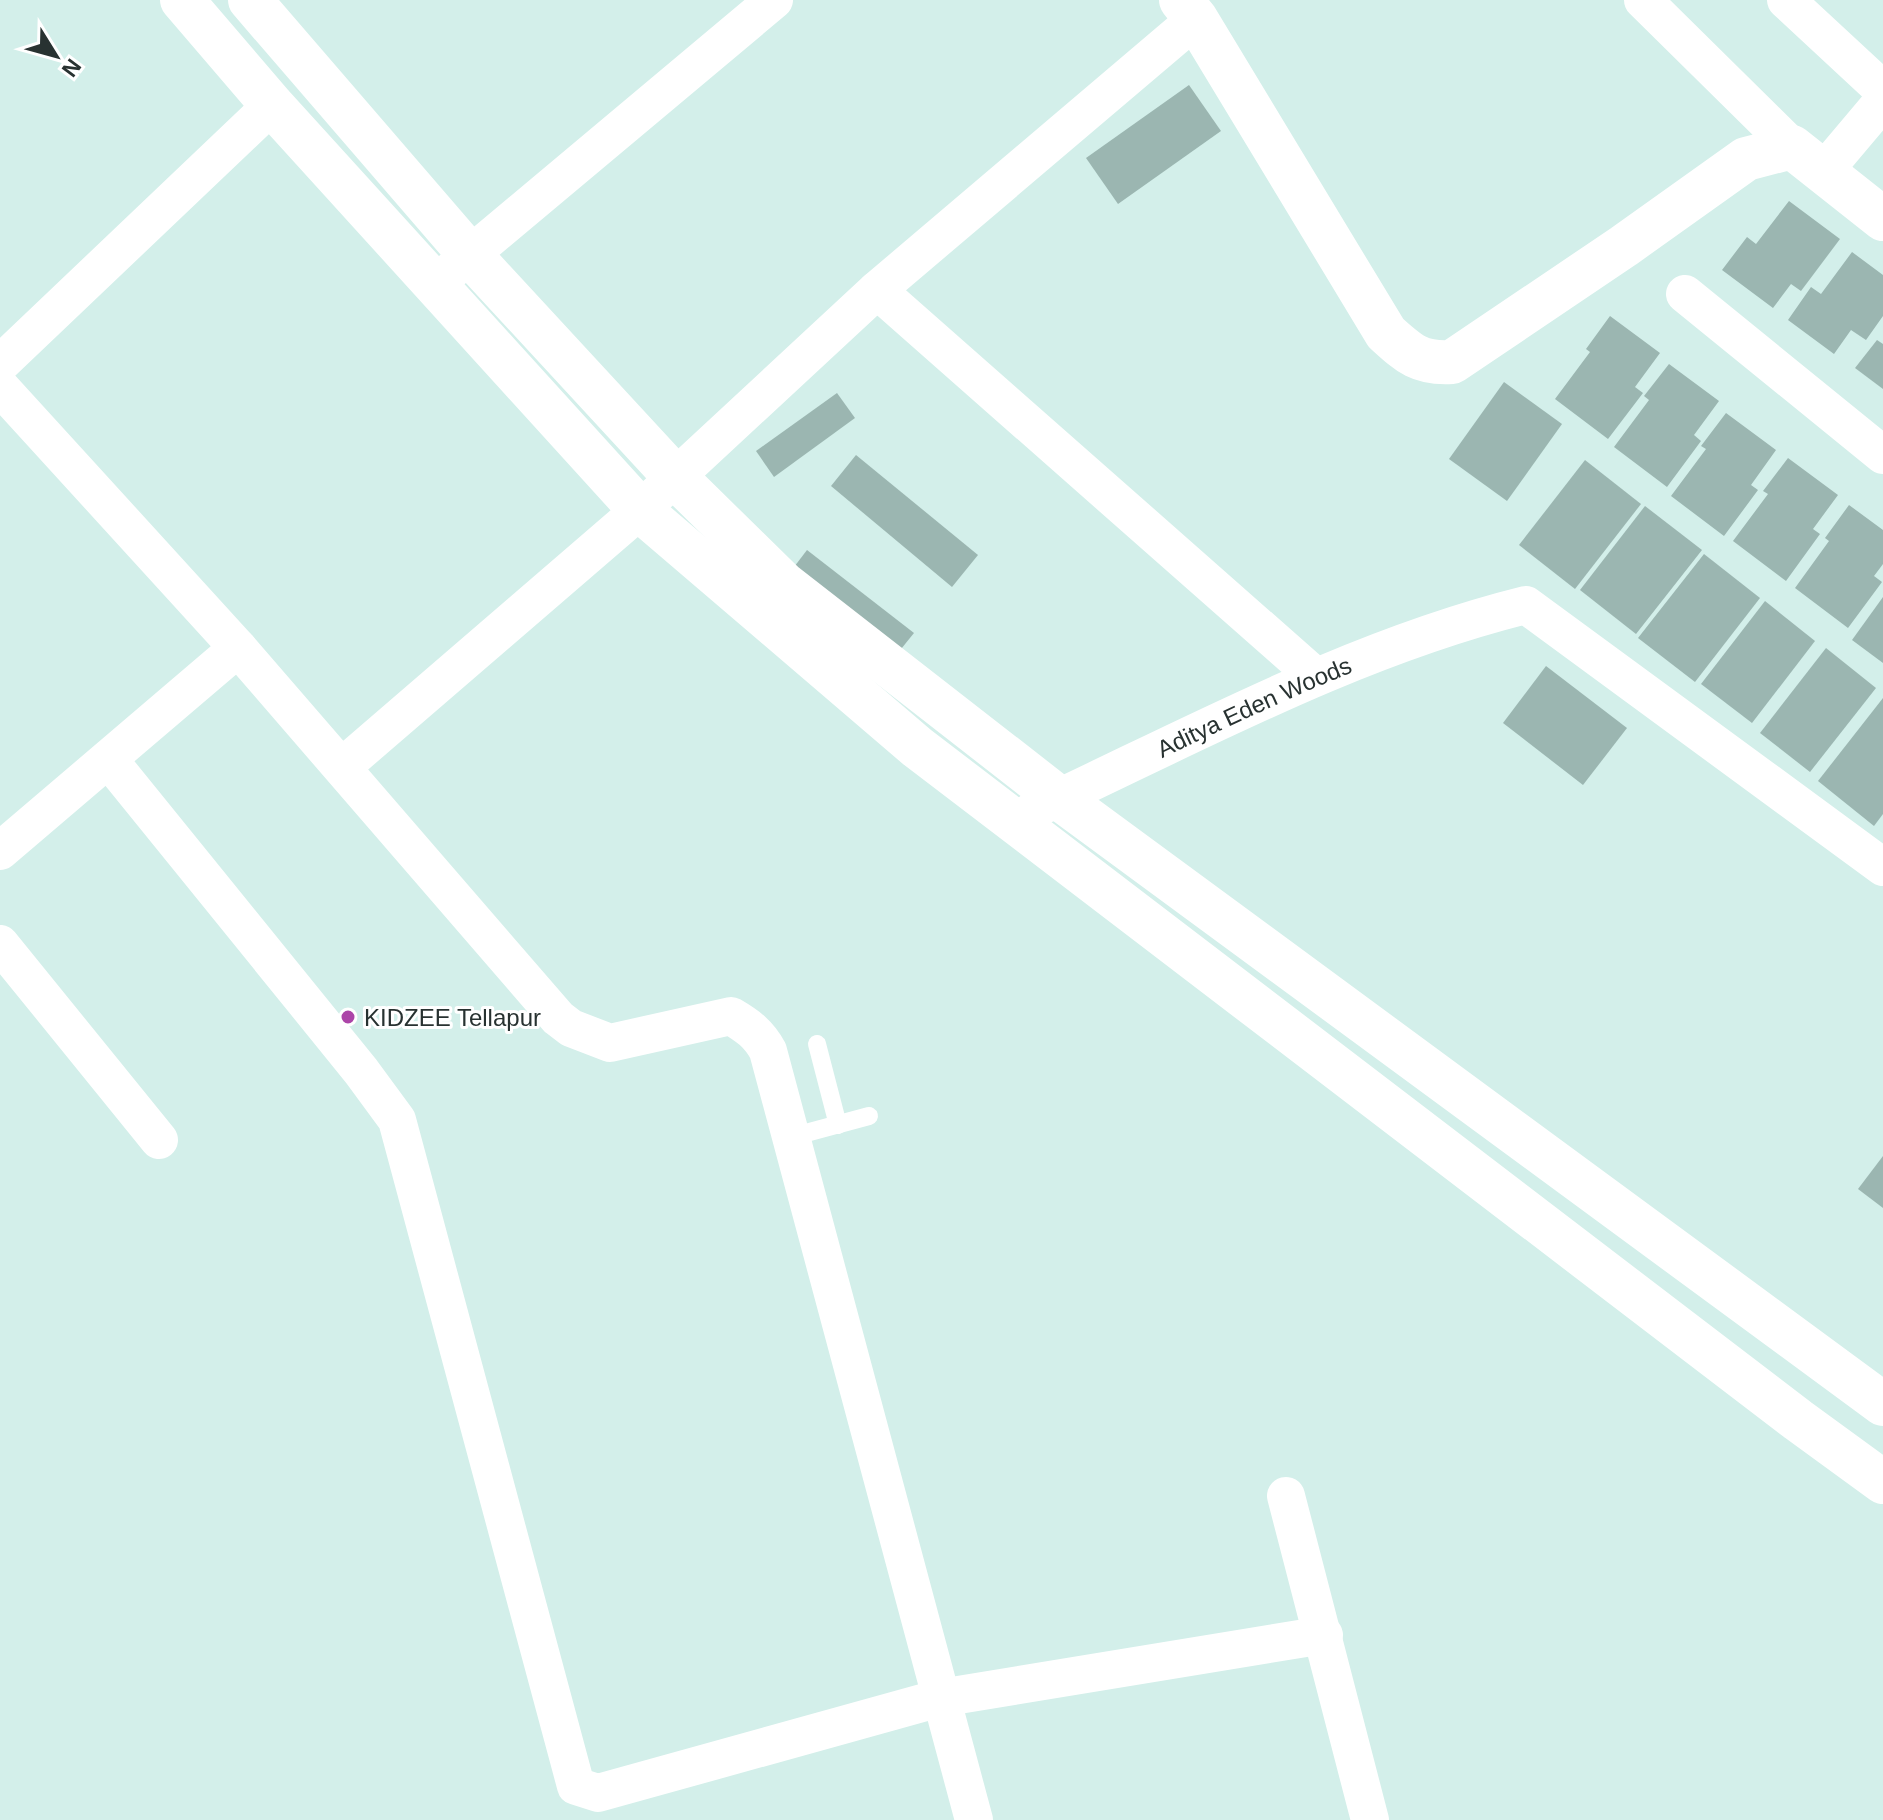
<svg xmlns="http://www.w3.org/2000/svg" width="1883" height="1820" font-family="Arial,sans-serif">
<rect width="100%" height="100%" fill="#d3efea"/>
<!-- building -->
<g fill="#9bb6b1">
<path d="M 1189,85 L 1221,131 L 1118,204 L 1086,158 Z"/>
<path d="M 1789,201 L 1840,239 L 1801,291 L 1791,284 L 1773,308 L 1722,270 L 1747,237 L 1756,244 Z"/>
<path d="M 1852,252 L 1883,275 L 1883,316 L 1866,340 L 1851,330 L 1834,354 L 1788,320 L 1811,287 L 1821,294 Z"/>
<path d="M 1610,316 L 1660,353 L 1635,387 L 1643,393 L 1608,439 L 1555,399 L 1590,352 L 1586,349 Z"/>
<path d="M 1877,340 L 1883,344 L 1883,389 L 1855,368 Z"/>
<path d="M 1669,364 L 1719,401 L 1694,435 L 1701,441 L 1667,487 L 1614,447 L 1649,400 L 1644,396 Z"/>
<path d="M 1504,382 L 1562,424 L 1507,501 L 1449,459 Z"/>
<path d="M 837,393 L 855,418 L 774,477 L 756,451 Z"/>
<path d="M 1726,413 L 1776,450 L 1751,485 L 1758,490 L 1724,536 L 1671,496 L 1706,449 L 1701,446 Z"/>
<path d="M 856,455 L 978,555 L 952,587 L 831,486 Z"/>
<path d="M 1788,458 L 1838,495 L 1813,529 L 1820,534 L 1786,581 L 1733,541 L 1768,494 L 1763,491 Z"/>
<path d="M 1585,460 L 1641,504 L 1575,589 L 1519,545 Z"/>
<path d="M 1849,505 L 1883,530 L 1883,564 L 1874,576 L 1882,582 L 1848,628 L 1795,588 L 1829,541 L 1825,538 Z"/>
<path d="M 1645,506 L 1702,550 L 1636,634 L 1580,590 Z"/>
<path d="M 807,550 L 914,633 L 897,654 L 791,571 Z"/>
<path d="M 1704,554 L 1760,598 L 1695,682 L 1638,638 Z"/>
<path d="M 1883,597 L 1883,663 L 1852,640 Z"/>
<path d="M 1765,601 L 1815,641 L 1752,723 L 1701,684 Z"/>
<path d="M 1826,648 L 1876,688 L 1810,772 L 1760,733 Z"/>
<path d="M 1546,666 L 1627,728 L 1583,785 L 1503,723 Z"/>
<path d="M 1883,698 L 1883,814 L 1874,826 L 1818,781 Z"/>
<path d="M 1883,1156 L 1883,1208 L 1858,1189 Z"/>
</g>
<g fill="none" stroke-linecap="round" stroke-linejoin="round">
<!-- lane -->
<g stroke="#fff" stroke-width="18">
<path d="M 817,1044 L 838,1125"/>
<path d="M 791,1137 L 869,1116"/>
</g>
<!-- street -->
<g stroke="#fff" stroke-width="38">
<path d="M 1643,0 L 1792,147"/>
<path d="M 1786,0 L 1883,90"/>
<path d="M 1824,171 L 1883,101"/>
<path d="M 434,285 L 774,0"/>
<path d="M 877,290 L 1316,677"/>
<path d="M 1685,294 L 1883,455"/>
<path d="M 0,364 L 272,105"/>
<path d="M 0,387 L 238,648 L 558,1018 L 571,1028 L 610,1043 L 731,1016 C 748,1026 759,1034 768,1051 L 974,1820"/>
<path d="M 109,760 L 361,1071 L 397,1120 L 576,1786 L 598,1793 L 940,1698 L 1324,1635"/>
<path d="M 342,767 L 640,510 L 877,290 L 1196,19"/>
<path id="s1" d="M 1033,810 C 1194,735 1353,648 1526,605 L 1883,867"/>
<path d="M 0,851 L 238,648"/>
<path d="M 0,944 L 159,1140"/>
<path d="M 1286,1496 L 1370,1820"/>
</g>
<!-- secondary -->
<g stroke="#fff" stroke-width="44">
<path d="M 182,0 L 272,105 L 640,510 L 917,747 L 1798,1420 L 1883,1482"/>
<path d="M 250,0 L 470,255 L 675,477 L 783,583 L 1059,798 L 1883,1404"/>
<path d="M 1181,0 L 1196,19 L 1386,333 C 1409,354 1420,364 1452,362 L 1624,246 L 1746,159 L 1792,147 L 1883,219"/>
</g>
</g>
<!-- markers -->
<circle fill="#ac45a8" stroke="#fff" stroke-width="3" cx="348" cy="1017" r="8"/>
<g text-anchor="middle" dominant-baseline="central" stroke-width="6" stroke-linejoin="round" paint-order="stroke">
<!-- street labels -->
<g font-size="24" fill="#283231" stroke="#fff">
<text stroke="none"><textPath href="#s1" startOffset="244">Aditya Eden Woods</textPath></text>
</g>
<!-- poi labels -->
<g font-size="24" fill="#283231" stroke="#fff" text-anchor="start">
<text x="364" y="1017">KIDZEE Tellapur</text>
</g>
</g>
<!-- north arrow -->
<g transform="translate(56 56) rotate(127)" stroke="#ffffff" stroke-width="6" paint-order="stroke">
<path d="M0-6L14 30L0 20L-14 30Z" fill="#283231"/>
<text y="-12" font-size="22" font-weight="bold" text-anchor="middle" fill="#283231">N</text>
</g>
</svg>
